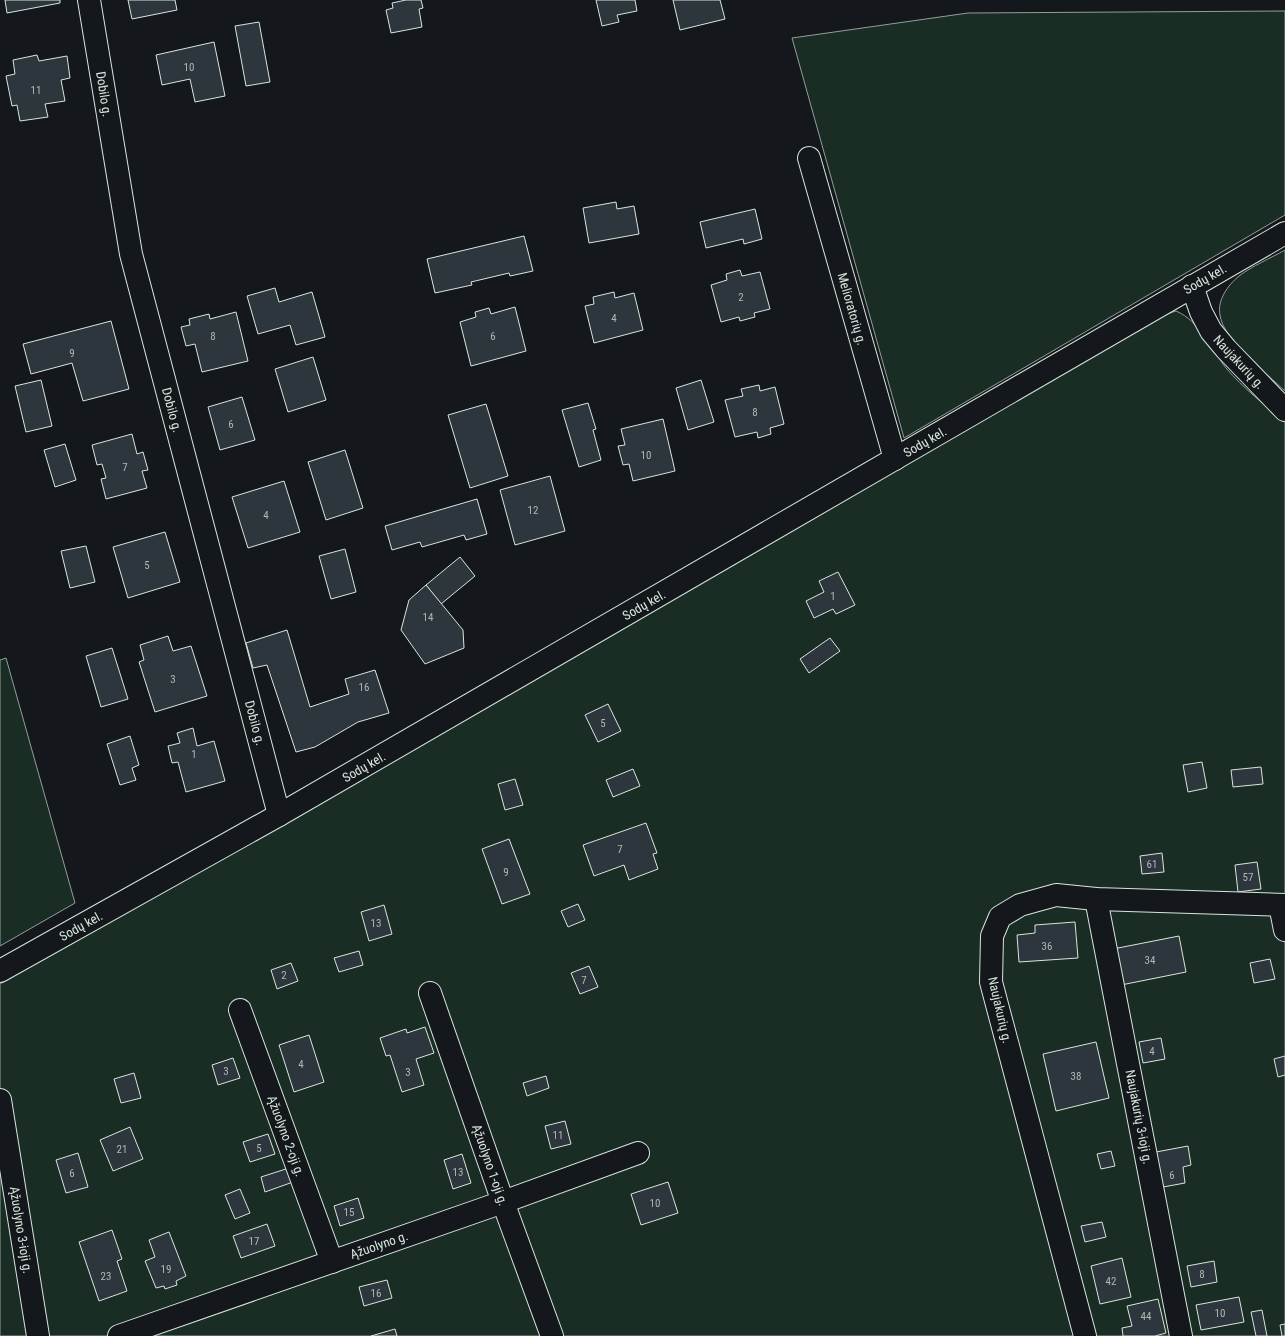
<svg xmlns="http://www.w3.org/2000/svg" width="1285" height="1336" font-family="'Roboto Condensed',sans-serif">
<rect width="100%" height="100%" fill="#14181c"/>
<!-- green -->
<g fill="#1a2d24" stroke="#939e99">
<path d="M 1285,11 L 1285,215 L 904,438 L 792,38 L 968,13 Z"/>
<path d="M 1285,250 L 1285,391 C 1267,374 1223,340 1220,315 C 1217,300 1228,285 1239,276 C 1252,266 1271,258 1285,250 Z"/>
<path d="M 1176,311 C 1200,321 1210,348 1226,368 C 1243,388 1265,405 1285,422 L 1285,1336 L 0,1336 L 0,984 L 1167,314 Z"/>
<path d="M 6,658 L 75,903 L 0,946 L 0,660 Z"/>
</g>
<!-- building -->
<g fill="#2c363c" stroke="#d8e6dc">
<path d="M 5,0 L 60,0 L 60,3 L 7,13 Z"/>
<path d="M 128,0 L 175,0 L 177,10 L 132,19 Z"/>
<path d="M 406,0 L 421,0 L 423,8 L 419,9 L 422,27 L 391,33 L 386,10 L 393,8 L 392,3 Z"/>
<path d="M 596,0 L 635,0 L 637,11 L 617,15 L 619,22 L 602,26 Z"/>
<path d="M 673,0 L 720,0 L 725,19 L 680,30 Z"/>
<path d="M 259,22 L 270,82 L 246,86 L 235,26 Z"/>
<path d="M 214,42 L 225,96 L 195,102 L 190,79 L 162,85 L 156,55 Z"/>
<path d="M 37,55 L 39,61 L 67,56 L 70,78 L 61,80 L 65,101 L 45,104 L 48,117 L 20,121 L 17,105 L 12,106 L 6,76 L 15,74 L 13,60 Z"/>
<path d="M 616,202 L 617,209 L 634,206 L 639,234 L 589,243 L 583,208 Z"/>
<path d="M 755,209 L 762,239 L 744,244 L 743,239 L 706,248 L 700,222 Z"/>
<path d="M 524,236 L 533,271 L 510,276 L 509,273 L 471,282 L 472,285 L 435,293 L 427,259 Z"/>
<path d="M 740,270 L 742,276 L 760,272 L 770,309 L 754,313 L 755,317 L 740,321 L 739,317 L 721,322 L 711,285 L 727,280 L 726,274 Z"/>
<path d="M 275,288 L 279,302 L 312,292 L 325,337 L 296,345 L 290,325 L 258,334 L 247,296 Z"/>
<path d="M 614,292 L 615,298 L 634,293 L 643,330 L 594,343 L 585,306 L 594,304 L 593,297 Z"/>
<path d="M 515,307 L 526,351 L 471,366 L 460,322 L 476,317 L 475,312 L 489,308 L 491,314 Z"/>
<path d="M 236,312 L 248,361 L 202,372 L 195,344 L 186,346 L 181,327 L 190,325 L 189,319 L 209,314 L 210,319 Z"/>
<path d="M 111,321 L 129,389 L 83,401 L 72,363 L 31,374 L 23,344 Z"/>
<path d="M 313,357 L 326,400 L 288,412 L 275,369 Z"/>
<path d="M 41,380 L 52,426 L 26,432 L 15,386 Z"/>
<path d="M 701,380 L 714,422 L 688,430 L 676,388 Z"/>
<path d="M 759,385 L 760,391 L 775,387 L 784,424 L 770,428 L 771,434 L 758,438 L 757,432 L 735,437 L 725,400 L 743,396 L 741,389 Z"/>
<path d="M 242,397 L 255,440 L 220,450 L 208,407 Z"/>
<path d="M 588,403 L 596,429 L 593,430 L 601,460 L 579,467 L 562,410 Z"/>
<path d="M 486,404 L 508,476 L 470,488 L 448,415 Z"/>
<path d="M 663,419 L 675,471 L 633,481 L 629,464 L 623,465 L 618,446 L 625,445 L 621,429 Z"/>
<path d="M 132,434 L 137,454 L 143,452 L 148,470 L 142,471 L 147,488 L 106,499 L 101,479 L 106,478 L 102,464 L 97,465 L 92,445 Z"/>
<path d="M 65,444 L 76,480 L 55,487 L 44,450 Z"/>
<path d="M 345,450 L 363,508 L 326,520 L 308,462 Z"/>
<path d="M 550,476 L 565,531 L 515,545 L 500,490 Z"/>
<path d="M 284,481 L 300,532 L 248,548 L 232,497 Z"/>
<path d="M 477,499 L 487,534 L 466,540 L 464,535 L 422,547 L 420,542 L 392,550 L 385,526 Z"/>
<path d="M 165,532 L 180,582 L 128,598 L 113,547 Z"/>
<path d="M 86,546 L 95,582 L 70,588 L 61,551 Z"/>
<path d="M 345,549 L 356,592 L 331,599 L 319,556 Z"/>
<path d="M 460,557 L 475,576 L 441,604 L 426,585 Z"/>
<path d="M 838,572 L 855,605 L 836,614 L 833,609 L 814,618 L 806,601 L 824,592 L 819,581 Z"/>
<path d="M 426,585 L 463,630 L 464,648 L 425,664 L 401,630 L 409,600 Z"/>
<path d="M 287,630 L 310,707 L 349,694 L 345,679 L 375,670 L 389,713 L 358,722 L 315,747 L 296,752 L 267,665 L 253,668 L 246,643 Z"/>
<path d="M 168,636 L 173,651 L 191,646 L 207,696 L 155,712 L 139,662 L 144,660 L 140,645 Z"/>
<path d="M 830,638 L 840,651 L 809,673 L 800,659 Z"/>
<path d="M 112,648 L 128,699 L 101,707 L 86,656 Z"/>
<path d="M 608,704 L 621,731 L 598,742 L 585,715 Z"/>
<path d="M 193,728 L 197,746 L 214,741 L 225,781 L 186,792 L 178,762 L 172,763 L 168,746 L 180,743 L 177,733 Z"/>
<path d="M 130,736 L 139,765 L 132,768 L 136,780 L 120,785 L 107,744 Z"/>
<path d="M 1202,762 L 1207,788 L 1188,792 L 1183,765 Z"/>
<path d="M 1261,767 L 1263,784 L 1233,787 L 1231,770 Z"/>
<path d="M 633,769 L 640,786 L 613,797 L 606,780 Z"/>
<path d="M 515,779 L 523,805 L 505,810 L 498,784 Z"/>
<path d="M 646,823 L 657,853 L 653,854 L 658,869 L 629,880 L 624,865 L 594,876 L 583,845 Z"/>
<path d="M 509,839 L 530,894 L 502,904 L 482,849 Z"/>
<path d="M 1162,853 L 1164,872 L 1142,874 L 1140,856 Z"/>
<path d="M 1257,862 L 1261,889 L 1238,892 L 1235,865 Z"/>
<path d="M 578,904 L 585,920 L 568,927 L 561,911 Z"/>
<path d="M 384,905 L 392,934 L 369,941 L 361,912 Z"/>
<path d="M 1075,922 L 1078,958 L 1019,962 L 1017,935 L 1035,933 L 1035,925 Z"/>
<path d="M 1179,936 L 1186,972 L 1121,985 L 1113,949 Z"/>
<path d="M 359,951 L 363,965 L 339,972 L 334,958 Z"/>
<path d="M 1270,959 L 1275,979 L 1254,983 L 1250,963 Z"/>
<path d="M 291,963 L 298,981 L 277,989 L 271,970 Z"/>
<path d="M 589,966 L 598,987 L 580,994 L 571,973 Z"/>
<path d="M 425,1027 L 434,1053 L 416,1059 L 424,1085 L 402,1092 L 390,1055 L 386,1056 L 380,1038 L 406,1029 L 407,1033 Z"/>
<path d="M 309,1035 L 324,1082 L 294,1092 L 279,1045 Z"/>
<path d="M 1161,1038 L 1165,1059 L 1143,1063 L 1139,1042 Z"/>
<path d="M 1096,1042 L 1109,1098 L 1056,1111 L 1043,1054 Z"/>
<path d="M 1285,1056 L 1285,1075 L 1278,1077 L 1274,1059 Z"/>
<path d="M 233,1058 L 240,1078 L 218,1085 L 212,1065 Z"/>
<path d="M 134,1073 L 141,1098 L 121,1103 L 114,1079 Z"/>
<path d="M 546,1076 L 549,1088 L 527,1096 L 523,1083 Z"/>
<path d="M 565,1121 L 571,1144 L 551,1149 L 545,1126 Z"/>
<path d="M 130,1127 L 143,1159 L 113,1171 L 100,1140 Z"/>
<path d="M 268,1134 L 275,1154 L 250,1162 L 243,1142 Z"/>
<path d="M 1188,1146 L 1191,1165 L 1183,1167 L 1185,1183 L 1163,1187 L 1156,1152 Z"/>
<path d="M 1111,1151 L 1115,1166 L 1101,1169 L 1097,1154 Z"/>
<path d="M 78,1153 L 88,1187 L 66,1193 L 56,1160 Z"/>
<path d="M 462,1154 L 471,1183 L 453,1189 L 444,1160 Z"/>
<path d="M 289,1168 L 293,1182 L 265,1192 L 261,1177 Z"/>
<path d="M 668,1182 L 678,1213 L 641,1225 L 631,1194 Z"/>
<path d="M 240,1189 L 250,1213 L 235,1219 L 225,1195 Z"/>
<path d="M 358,1198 L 364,1218 L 340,1226 L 334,1206 Z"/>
<path d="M 1102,1222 L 1106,1237 L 1085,1242 L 1081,1226 Z"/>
<path d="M 267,1224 L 275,1246 L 241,1258 L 233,1236 Z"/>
<path d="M 112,1230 L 122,1259 L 117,1261 L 127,1291 L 99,1301 L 79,1242 Z"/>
<path d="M 169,1232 L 186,1276 L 176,1281 L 177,1285 L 165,1289 L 164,1286 L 156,1288 L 145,1261 L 155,1257 L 149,1240 Z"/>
<path d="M 1122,1258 L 1131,1297 L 1100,1304 L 1091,1266 Z"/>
<path d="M 1214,1261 L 1217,1282 L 1191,1287 L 1187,1266 Z"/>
<path d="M 387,1280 L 392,1298 L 364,1306 L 359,1287 Z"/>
<path d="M 1239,1297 L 1244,1322 L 1201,1330 L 1196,1305 Z"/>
<path d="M 1158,1299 L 1166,1333 L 1155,1336 L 1123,1336 L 1122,1328 L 1132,1326 L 1127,1306 Z"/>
<path d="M 1262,1310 L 1267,1336 L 1256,1336 L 1251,1312 Z"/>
<path d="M 1285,1324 L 1285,1336 L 1282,1336 L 1280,1325 Z"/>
<path d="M 395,1329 L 397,1336 L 371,1336 Z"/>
</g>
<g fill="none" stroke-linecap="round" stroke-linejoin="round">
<defs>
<g id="street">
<path d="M 89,0 L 131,254 L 279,815"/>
<path d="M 809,158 L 895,459"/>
<path d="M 1192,286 L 1201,312 L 1211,331 L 1226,349 L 1285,410"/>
<path d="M 1096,899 L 1181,1336"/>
<path d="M 1280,905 L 1285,930"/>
<path d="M 0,971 L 279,815 L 1285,233"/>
<path d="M 430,993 L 503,1202 L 552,1336"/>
<path d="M 240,1010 L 332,1262"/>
<path d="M 0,1100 L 38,1336"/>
<path d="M 119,1336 L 503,1202 L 638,1153"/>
<path d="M 1085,1336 L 991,982 L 992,936 L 1000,917 L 1020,905 L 1056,895 L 1096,899 L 1285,905"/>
</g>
</defs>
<!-- street casing -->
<use href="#street" stroke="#d8e6dc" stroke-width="24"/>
<!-- street -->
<use href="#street" stroke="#14181c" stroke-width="22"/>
</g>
<g text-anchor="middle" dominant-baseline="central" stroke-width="3" stroke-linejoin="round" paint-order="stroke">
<!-- number labels -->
<g font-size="11" fill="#adbab4">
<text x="189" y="67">10</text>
<text x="36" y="90">11</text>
<text x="741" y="297">2</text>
<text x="614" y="318">4</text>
<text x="213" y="336">8</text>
<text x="493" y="336">6</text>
<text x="72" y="353">9</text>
<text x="755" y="412">8</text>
<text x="231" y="424">6</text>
<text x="646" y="455">10</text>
<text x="125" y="467">7</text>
<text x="533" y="510">12</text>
<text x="266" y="515">4</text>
<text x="147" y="565">5</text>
<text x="833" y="596">1</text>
<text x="428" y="617">14</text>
<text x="173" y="679">3</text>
<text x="364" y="687">16</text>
<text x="603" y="723">5</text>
<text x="194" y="754">1</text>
<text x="620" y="849">7</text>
<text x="1152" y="864">61</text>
<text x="506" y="872">9</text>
<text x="1248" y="877">57</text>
<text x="376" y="923">13</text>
<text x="1047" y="946">36</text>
<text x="1150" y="960">34</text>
<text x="284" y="975">2</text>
<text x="584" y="980">7</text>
<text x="1152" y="1051">4</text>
<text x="301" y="1064">4</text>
<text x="226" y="1071">3</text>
<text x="408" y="1072">3</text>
<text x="1076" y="1076">38</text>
<text x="558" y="1135">11</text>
<text x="259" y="1148">5</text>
<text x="122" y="1149">21</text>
<text x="458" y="1172">13</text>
<text x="72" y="1173">6</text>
<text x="1172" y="1175">6</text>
<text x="655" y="1203">10</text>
<text x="349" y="1212">15</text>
<text x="254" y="1241">17</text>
<text x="166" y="1269">19</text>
<text x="1202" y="1274">8</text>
<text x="106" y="1276">23</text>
<text x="1111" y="1281">42</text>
<text x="376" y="1293">16</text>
<text x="1220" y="1313">10</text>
<text x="1146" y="1316">44</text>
</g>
<!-- street labels -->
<g font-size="13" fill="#d8e6dc" stroke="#14181c">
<text transform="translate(104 94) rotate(81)">Dobilo g.</text>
<text transform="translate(1205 279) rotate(-30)">Sodų kel.</text>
<text transform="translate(852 309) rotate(74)">Melioratorių g.</text>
<text transform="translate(1239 362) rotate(47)">Naujakurių g.</text>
<text transform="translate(172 410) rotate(75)">Dobilo g.</text>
<text transform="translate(925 442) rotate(-30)">Sodų kel.</text>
<text transform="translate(644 605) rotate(-30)">Sodų kel.</text>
<text transform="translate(255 723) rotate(75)">Dobilo g.</text>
<text transform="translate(364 767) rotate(-30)">Sodų kel.</text>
<text transform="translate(81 926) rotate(-29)">Sodų kel.</text>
<text transform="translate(1000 1010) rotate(77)">Naujakurių g.</text>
<text transform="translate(1139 1117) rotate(79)">Naujakurių 3-ioji g.</text>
<text transform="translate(286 1136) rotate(70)">Ąžuolyno 2-oji g.</text>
<text transform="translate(490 1165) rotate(71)">Ąžuolyno 1-oji g.</text>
<text transform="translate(21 1230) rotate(81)">Ąžuolyno 3-ioji g.</text>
<text transform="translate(379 1245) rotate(-19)">Ąžuolyno g.</text>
</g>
</g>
</svg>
